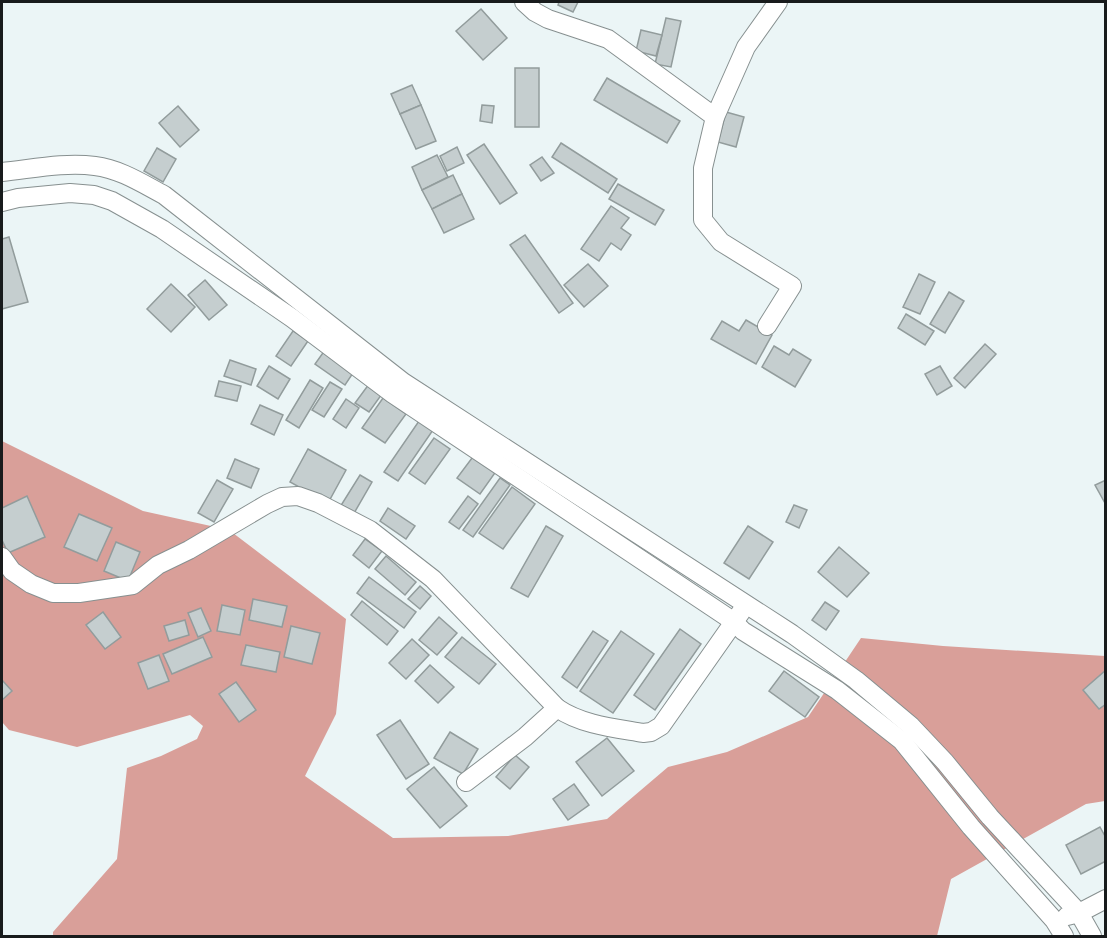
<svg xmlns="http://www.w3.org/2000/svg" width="1107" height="938" font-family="'Fira Sans Condensed',sans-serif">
<rect width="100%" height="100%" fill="#ebf5f6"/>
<!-- forest -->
<path fill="#d99f99" d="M 2,441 L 143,511 L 229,530 L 346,619 L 336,714 L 305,776 L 393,838 L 508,836 L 607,819 L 668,767 L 727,752 L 808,717 L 861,638 L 943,646 L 1105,656 L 1105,801 L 1086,804 L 951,879 L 937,936 L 53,936 L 53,932 L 117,859 L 127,768 L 161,756 L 197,739 L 203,726 L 190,715 L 77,747 L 9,730 L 2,722 Z"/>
<!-- building -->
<g fill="#c5cecf" stroke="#929c9c" stroke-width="1.5">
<path d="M 559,2 L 578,2 L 573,12 L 558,5 Z"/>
<path d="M 481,9 L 507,38 L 483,60 L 456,31 Z"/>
<path d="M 666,18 L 681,21 L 671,67 L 655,64 Z"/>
<path d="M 641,30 L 662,35 L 656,56 L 636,51 Z"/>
<rect x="515" y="68" width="24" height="59"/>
<path d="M 607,78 L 680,121 L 667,143 L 594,100 Z"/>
<path d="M 412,85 L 421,105 L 400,114 L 391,94 Z"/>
<path d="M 421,105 L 436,141 L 416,149 L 400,114 Z"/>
<path d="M 482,105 L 494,106 L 492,123 L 480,121 Z"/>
<path d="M 178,106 L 199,130 L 180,147 L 159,123 Z"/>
<path d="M 726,112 L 744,117 L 736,147 L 718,142 Z"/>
<path d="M 561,143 L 617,179 L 608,193 L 552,157 Z"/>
<path d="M 484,144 L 517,193 L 500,204 L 467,155 Z"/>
<path d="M 457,147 L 464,163 L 447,171 L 440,156 Z"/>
<path d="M 157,148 L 176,159 L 163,182 L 144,171 Z"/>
<path d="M 437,155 L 448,177 L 422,190 L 412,167 Z"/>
<path d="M 542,157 L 554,173 L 541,181 L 530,165 Z"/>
<path d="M 453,175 L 462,194 L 432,209 L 422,190 Z"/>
<path d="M 618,184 L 664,210 L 655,225 L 609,199 Z"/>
<path d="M 462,194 L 474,219 L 444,233 L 432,209 Z"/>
<path d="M 611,206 L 629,218 L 621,228 L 631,235 L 621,250 L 611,243 L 599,261 L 581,249 Z"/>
<path d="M 525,235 L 573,303 L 559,313 L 510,245 Z"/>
<path d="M 9,237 L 28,302 L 2,309 L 2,239 Z"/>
<path d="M 588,264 L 608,286 L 584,307 L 564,285 Z"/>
<path d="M 919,274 L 935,282 L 920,314 L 903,307 Z"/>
<path d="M 205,280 L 227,305 L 209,320 L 188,295 Z"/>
<path d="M 171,284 L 195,307 L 171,332 L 147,309 Z"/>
<path d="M 949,292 L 964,301 L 945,333 L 930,324 Z"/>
<path d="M 906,314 L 934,331 L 925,345 L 898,328 Z"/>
<path d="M 746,320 L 772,335 L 756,364 L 711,339 L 722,321 L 739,331 Z"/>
<path d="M 293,331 L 308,341 L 291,366 L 276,356 Z"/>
<path d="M 985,344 L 996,354 L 965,388 L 954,378 Z"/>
<path d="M 774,346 L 789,355 L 793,349 L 811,360 L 795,387 L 762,367 Z"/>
<path d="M 325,350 L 355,370 L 345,385 L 315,364 Z"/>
<path d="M 230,360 L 256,369 L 251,385 L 224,376 Z"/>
<path d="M 269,366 L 290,379 L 278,399 L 257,386 Z"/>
<path d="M 940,366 L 952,386 L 937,395 L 925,374 Z"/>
<path d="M 310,380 L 323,388 L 299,428 L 286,420 Z"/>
<path d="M 219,381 L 241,386 L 237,401 L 215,396 Z"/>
<path d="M 330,382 L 342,389 L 324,417 L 312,410 Z"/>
<path d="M 369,384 L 382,394 L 369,412 L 355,403 Z"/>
<path d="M 383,398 L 406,414 L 385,443 L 362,428 Z"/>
<path d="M 346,399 L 359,408 L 346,428 L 333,419 Z"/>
<path d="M 260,405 L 283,415 L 274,435 L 251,424 Z"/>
<path d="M 419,421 L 433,430 L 398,481 L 384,472 Z"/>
<path d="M 434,438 L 450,449 L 425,484 L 409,473 Z"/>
<path d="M 308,449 L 346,470 L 328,503 L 290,482 Z"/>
<path d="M 475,454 L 497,470 L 480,494 L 457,478 Z"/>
<path d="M 235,459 L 259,469 L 251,488 L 227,478 Z"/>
<path d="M 360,475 L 372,482 L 353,515 L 340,507 Z"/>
<path d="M 500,478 L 510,485 L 473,537 L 463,530 Z"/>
<path d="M 217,480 L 233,489 L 214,522 L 198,513 Z"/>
<path d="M 1106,480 L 1106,505 L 1095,485 Z"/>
<path d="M 512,487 L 535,504 L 503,549 L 479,533 Z"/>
<path d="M 27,496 L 45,537 L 8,553 L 2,540 L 2,508 Z"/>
<path d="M 468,496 L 478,504 L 459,529 L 449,522 Z"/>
<path d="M 794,505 L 807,510 L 799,528 L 786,522 Z"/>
<path d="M 388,508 L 415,526 L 406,539 L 380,521 Z"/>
<path d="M 79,514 L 112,528 L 97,561 L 64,547 Z"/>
<path d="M 546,526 L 563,536 L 528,597 L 511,588 Z"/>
<path d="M 748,526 L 773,542 L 749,579 L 724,563 Z"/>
<path d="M 365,539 L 382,551 L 369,568 L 353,555 Z"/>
<path d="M 116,542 L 140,552 L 128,581 L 104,571 Z"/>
<path d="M 839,547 L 869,573 L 847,597 L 818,572 Z"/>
<path d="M 386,556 L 416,582 L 405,595 L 375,569 Z"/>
<path d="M 369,577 L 416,612 L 404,628 L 357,593 Z"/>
<path d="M 420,586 L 431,596 L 420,609 L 408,599 Z"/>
<path d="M 253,599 L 287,606 L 282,627 L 249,620 Z"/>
<path d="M 362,601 L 398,631 L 387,645 L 351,615 Z"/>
<path d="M 825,602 L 839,611 L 826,630 L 812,620 Z"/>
<path d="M 222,605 L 245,610 L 240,635 L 217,631 Z"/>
<path d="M 201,608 L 211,631 L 198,637 L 188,613 Z"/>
<path d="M 103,612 L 121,637 L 105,649 L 86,625 Z"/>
<path d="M 439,617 L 457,633 L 437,655 L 419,640 Z"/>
<path d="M 185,620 L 189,635 L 169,641 L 164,626 Z"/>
<path d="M 291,626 L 320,633 L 312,664 L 284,657 Z"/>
<path d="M 680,629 L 701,644 L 655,710 L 634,695 Z"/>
<path d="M 593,631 L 608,641 L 577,688 L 562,677 Z"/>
<path d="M 621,631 L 654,654 L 613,713 L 580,691 Z"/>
<path d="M 203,637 L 212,657 L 172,674 L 163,654 Z"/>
<path d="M 462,637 L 496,664 L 479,684 L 445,657 Z"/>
<path d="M 412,639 L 429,655 L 406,679 L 389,663 Z"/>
<path d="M 246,645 L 280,652 L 276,672 L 241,665 Z"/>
<path d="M 159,655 L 169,681 L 148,689 L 138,663 Z"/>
<path d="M 430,665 L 454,687 L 438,703 L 415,681 Z"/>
<path d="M 1106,670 L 1106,704 L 1099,709 L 1083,690 Z"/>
<path d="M 784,671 L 819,697 L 805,717 L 769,691 Z"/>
<path d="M 2,680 L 12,691 L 2,700 Z"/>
<path d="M 236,682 L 256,710 L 239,722 L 219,694 Z"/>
<path d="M 400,720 L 429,764 L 406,779 L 377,735 Z"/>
<path d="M 450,732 L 478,749 L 463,774 L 434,758 Z"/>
<path d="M 607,738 L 634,771 L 602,796 L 576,762 Z"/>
<path d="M 515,755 L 529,767 L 510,789 L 496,777 Z"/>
<path d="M 434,767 L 467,806 L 440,828 L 407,789 Z"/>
<path d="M 574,784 L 589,805 L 568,820 L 553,799 Z"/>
<path d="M 1100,827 L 1106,838 L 1106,861 L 1081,874 L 1066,845 Z"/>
</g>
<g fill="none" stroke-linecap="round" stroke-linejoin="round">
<defs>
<g id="minor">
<path d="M 524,2 L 535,12 L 548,19 L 608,39 L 715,117"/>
<path d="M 2,172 C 32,169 64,162 95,166 C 120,169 143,184 164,195 L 403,382 L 792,634 L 856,680 L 911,726 L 945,762 L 990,817 L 1079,913 L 1092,936"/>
<path d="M 2,202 L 18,198 L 70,193 L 94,195 L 112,201 L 162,229 L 292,318 L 393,394 L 733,621 L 743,631 L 837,690 L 902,741 L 971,827 L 1054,920 L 1064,936"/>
<path d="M 767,326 L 792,286 L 721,242 L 703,220 L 703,168 L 715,117 L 746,47 L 778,2"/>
<path d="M 2,557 L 12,571 L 31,584 L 53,593 L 79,593 L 133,585 L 158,565 L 189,550 L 267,504 L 282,497 L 298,496 L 318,503 L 370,530 L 433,579 L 557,708"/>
<path d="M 466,782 L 525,737 L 557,708 C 582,725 614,728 643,733 L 651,732 L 661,726 L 741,612"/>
<path d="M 1067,916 L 1079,913 L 1106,899"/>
</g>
</defs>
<!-- minor casing -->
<use href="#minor" stroke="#879090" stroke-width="20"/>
<!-- minor -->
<use href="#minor" stroke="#fff" stroke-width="18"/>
</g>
<!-- border -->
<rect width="1107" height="938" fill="none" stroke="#181b1c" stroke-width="6"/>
</svg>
